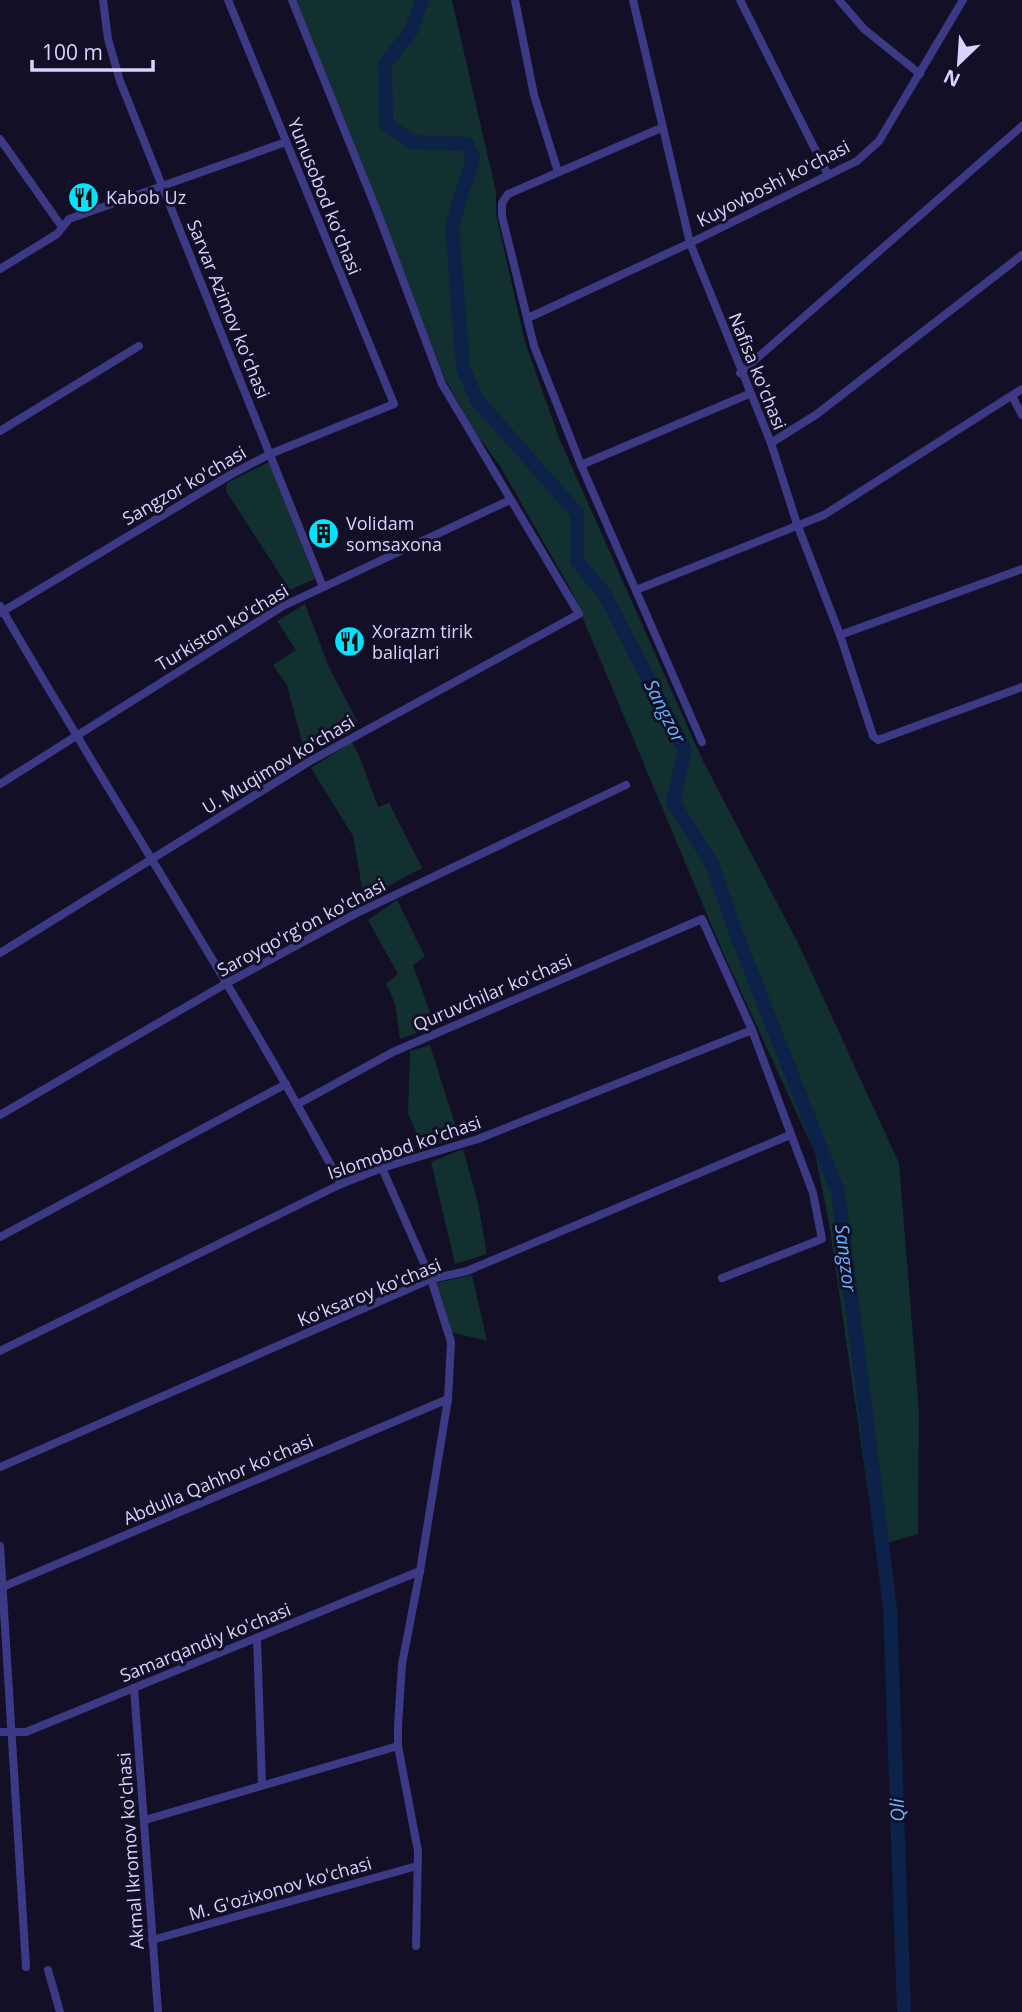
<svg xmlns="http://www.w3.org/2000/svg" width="1022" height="2012" font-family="'Open Sans',sans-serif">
<rect width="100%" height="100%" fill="#130f26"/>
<!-- green -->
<g fill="#12302f">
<path d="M 296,0 L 452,0 L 496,192 L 496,214 L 525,342 L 559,438 L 702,759 L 799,945 L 899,1163 L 919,1411 L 918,1534 L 876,1546 L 829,1223 L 815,1153 L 721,948 L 571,590 L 500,466 L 475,432 L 445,379 L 371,186 Z"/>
<path d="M 269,462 L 315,579 L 290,590 L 226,491 L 227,483 Z"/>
<path d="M 305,604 L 329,667 L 357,721 L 304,750 L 287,685 L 273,665 L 296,650 L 277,621 Z"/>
<path d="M 352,742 L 359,755 L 378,807 L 389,803 L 422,868 L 364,899 L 353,836 L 311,768 Z"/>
<path d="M 397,900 L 425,957 L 413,965 L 435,1026 L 400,1039 L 395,1003 L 386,984 L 398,974 L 368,920 Z"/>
<path d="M 430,1045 L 459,1137 L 423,1149 L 408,1113 L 410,1051 Z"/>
<path d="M 463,1149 L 478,1203 L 487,1254 L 455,1264 L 431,1162 Z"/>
<path d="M 472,1275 L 487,1341 L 450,1332 L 436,1283 Z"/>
</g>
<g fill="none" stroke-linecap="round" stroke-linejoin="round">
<!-- river -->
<path stroke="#0c2248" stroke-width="14" d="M 422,0 L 411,31 L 385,64 L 386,124 L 412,142 L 467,144 L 473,158 L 452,225 L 463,368 L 477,400 L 577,513 L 577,561 L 605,595 L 685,750 L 673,802 L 712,864 L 734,928 L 838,1192 L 890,1608 L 904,2012"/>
<!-- minor -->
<g stroke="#3d3a85" stroke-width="8">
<path d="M 103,0 L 108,39 L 120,81 L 323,587"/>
<path d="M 515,0 L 534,95 L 558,172"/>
<path d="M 633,0 L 690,243 L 771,443 L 797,524 L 840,635 L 873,736 L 878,740 L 1022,687"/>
<path d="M 740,0 L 828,175"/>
<path d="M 839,0 L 864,29 L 920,74"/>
<path d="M 661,128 L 508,194 L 502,203 L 502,216 L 534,346 L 581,465 L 702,742"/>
<path d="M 0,139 L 62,227"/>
<path d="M 0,269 L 57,234 L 69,219 L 286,142"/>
<path d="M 528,318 L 690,243 L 857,161 L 879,141 L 963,0"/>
<path d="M 740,373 L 1022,126"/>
<path d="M 1012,396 L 1022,415"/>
<path d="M 0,431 L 139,346"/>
<path d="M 771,443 L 817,414 L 1022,255"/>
<path d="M 581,465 L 749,394"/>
<path d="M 636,590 L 824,515 L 1022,389"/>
<path d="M 0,606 C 112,800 235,987 341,1184"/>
<path d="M 0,613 L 230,475 L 270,454 L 394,404 L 228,0"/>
<path d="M 840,635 L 1022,569"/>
<path d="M 0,784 L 283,606 L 510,500"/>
<path d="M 0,953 L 310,761 L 579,614 L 442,384 L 377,211 L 292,0"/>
<path d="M 298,1104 L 393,1052 L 702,919 L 752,1030 L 813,1193 L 822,1239 L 722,1278"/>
<path d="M 0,1115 L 227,983 L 355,914 L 626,785"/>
<path d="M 382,1168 L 431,1279 L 451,1342 L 448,1399 L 420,1571 L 402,1664 L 398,1727 L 398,1746 L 418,1851 L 416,1946"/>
<path d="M 0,1237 L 286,1084"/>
<path d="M 0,1351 L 341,1184 L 382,1168 L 478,1139 L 752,1030"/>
<path d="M 0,1467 L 431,1279 L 467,1271 L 790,1135"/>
<path d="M 0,1546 L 26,1967"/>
<path d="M 0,1588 L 448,1399"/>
<path d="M 257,1638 L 262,1785"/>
<path d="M 134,1688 L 158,2012"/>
<path d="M 0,1732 L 26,1732 L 420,1571"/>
<path d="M 145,1820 L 398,1746"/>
<path d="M 152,1940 L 417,1866"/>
<path d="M 48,1970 L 60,2012"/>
</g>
</g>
<!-- icons -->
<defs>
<symbol id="restaurant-disc" viewBox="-11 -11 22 22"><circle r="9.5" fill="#00e5ff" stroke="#130f26"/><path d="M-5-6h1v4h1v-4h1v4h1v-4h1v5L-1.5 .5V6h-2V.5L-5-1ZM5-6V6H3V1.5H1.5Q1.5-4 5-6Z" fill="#111"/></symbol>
<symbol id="building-disc" viewBox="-11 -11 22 22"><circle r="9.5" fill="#00e5ff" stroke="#130f26"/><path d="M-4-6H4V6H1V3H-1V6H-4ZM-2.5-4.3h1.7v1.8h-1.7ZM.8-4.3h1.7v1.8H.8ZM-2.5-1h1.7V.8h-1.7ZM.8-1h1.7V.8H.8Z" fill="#111"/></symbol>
</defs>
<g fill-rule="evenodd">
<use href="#restaurant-disc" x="66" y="180" width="35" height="35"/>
<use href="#building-disc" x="306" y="516" width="35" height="35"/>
<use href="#restaurant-disc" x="332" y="624" width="35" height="35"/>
</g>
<g text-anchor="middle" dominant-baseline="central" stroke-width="6" stroke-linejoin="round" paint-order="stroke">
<!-- street labels -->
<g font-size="18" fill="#d9d4ff" stroke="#130f26">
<text transform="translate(773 183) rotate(-27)">Kuyovboshi ko'chasi</text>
<text transform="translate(325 196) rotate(68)">Yunusobod ko'chasi</text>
<text transform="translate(229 309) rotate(68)">Sarvar Azimov ko'chasi</text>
<text transform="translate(758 371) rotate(68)">Nafisa ko'chasi</text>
<text transform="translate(184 485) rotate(-30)">Sangzor ko'chasi</text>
<text transform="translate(222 627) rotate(-31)">Turkiston ko'chasi</text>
<text transform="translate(278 764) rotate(-31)">U. Muqimov ko'chasi</text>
<text transform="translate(301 927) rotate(-28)">Saroyqo'rg'on ko'chasi</text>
<text transform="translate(492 992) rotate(-23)">Quruvchilar ko'chasi</text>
<text transform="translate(404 1147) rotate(-19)">Islomobod ko'chasi</text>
<text transform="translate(369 1292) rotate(-22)">Ko'ksaroy ko'chasi</text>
<text transform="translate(218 1479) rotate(-23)">Abdulla Qahhor ko'chasi</text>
<text transform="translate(205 1642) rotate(-22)">Samarqandiy ko'chasi</text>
<text transform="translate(130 1851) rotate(-94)">Akmal Ikromov ko'chasi</text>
<text transform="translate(280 1888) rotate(-16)">M. G'ozixonov ko'chasi</text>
</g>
<!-- poi labels -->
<g font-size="18" fill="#d9d4ff" stroke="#130f26" text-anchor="start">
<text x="106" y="197">Kabob Uz</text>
<text x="346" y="523">Volidam<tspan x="346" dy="21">somsaxona</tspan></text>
<text x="372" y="631">Xorazm tirik<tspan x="372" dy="21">baliqlari</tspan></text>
</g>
<!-- water labels -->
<g font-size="19" font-style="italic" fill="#62b6ff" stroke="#130f26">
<text transform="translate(665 711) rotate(63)">Sangzor</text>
<text transform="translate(846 1258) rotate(83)">Sangzor</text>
<text transform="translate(897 1810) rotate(-92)">Qli</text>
</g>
</g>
<!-- north arrow -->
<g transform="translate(959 63) rotate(205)" stroke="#130f26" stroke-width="5" paint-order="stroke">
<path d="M0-5L12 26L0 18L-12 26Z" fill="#d9d4ff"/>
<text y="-10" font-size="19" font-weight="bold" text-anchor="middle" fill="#d9d4ff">N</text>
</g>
<!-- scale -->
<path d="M32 60v10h121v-10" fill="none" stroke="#d9d4ff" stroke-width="3.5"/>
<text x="42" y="60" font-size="21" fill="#d9d4ff" stroke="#130f26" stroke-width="5" paint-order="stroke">100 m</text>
</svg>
